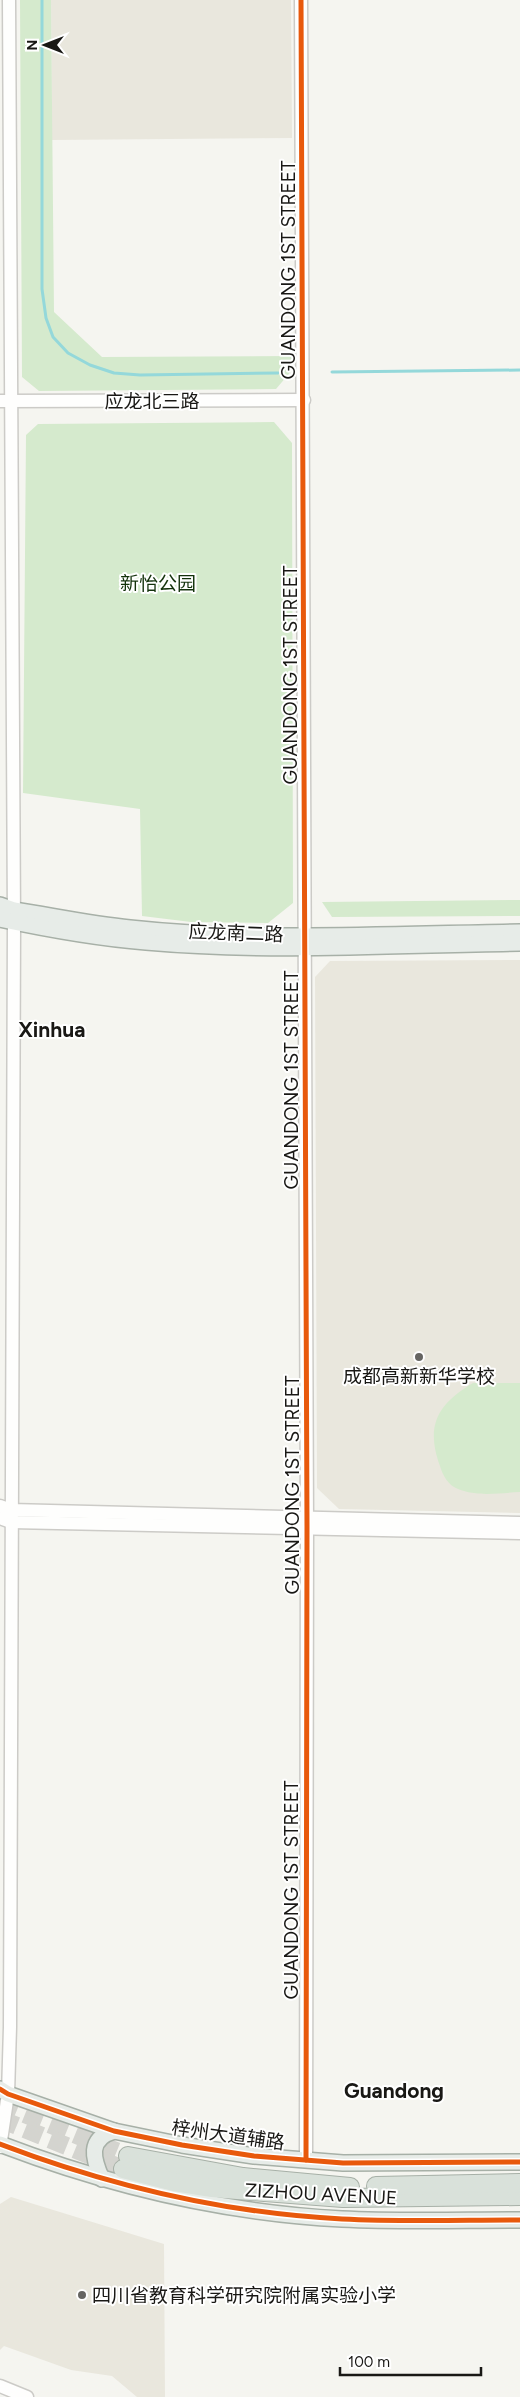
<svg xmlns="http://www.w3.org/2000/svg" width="520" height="2397" font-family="Figtree,'Noto Sans SC',sans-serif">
<rect width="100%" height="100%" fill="#f5f5f0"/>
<!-- built -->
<g fill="#e9e7dd">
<path d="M 51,0 L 291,0 L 292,138 L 52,140 Z"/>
<path d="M 520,960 L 520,1513 L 339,1509 L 317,1488 L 315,977 L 330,961 Z"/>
<path d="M 11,2197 L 164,2244 L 165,2397 L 137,2397 L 112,2376 L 71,2370 L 4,2346 L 0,2350 L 0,2204 Z"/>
</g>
<!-- green -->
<g fill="#d5eacd">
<path d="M 20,0 L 51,0 L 54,312 L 102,357 L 293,356 L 293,369 L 276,389 L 39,391 L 22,377 Z"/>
<path d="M 274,422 L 292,443 L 293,903 L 268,923 L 191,922 L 142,916 L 140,809 L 23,793 L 26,435 L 38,424 Z"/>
<path d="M 520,900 L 520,916 L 332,917 L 322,902 Z"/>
<path d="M 473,1383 L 520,1383 L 520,1492 C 500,1493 477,1497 458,1489 C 448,1485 443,1476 440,1466 C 425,1425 438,1404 473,1383 Z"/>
</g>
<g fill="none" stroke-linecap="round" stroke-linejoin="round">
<!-- stream -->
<g stroke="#94d8da" stroke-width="3">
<path d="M 42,0 L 42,289 L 46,318 L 53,337 L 68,353 L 90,365 L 114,373 L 140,375 L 278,373"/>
<path d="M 332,372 L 520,370"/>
</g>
<!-- highway-tunnel -->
<g stroke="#d4d4cf" stroke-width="18" stroke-dasharray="18 9" stroke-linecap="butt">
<path d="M 0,2104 L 128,2156"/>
<path d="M 0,2119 L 123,2169"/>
</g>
<defs>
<g id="minor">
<path d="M 301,0 L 307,1527 L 306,2160"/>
<path d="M 0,401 L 304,400"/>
<path d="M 0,1506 L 11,1510 L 520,1523"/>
<path d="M 0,1518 L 11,1522 L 520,1533"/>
<path d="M 0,2147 L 8,2094 L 10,2027 L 14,922 L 9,0"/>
<path d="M 0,2386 L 27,2397"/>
</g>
<g id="major">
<path d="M 0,905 L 14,910 C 53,916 91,924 130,928 C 259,942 391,934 520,932"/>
<path d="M 0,919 C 47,929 97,938 146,942 C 269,953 396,945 520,943"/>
<path d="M 0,2089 L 8,2094 L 114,2131 L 182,2145 L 254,2156 L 343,2163 L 520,2162"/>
<path d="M 0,2144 C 110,2186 225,2213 342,2219 C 401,2222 461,2220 520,2220"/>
<path d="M 102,2179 C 93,2159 87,2139 114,2131"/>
</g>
<g id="highway">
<path d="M 128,2156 L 243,2177 L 350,2187"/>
<path d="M 123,2169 L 174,2182 L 212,2188 L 343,2198 L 520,2196"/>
<path d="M 376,2186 L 520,2183"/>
</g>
</defs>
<!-- minor casing -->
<use href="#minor" stroke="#cccbc7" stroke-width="15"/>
<!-- major casing -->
<use href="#major" stroke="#a7b0a7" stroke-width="18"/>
<!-- highway casing -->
<use href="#highway" stroke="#a7b0a7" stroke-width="20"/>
<!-- minor -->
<use href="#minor" stroke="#fefefd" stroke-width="12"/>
<!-- major -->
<use href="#major" stroke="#e7ece8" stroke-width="15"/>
<!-- highway -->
<use href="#highway" stroke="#d9e1da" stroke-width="18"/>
<defs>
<g id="cycleway">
<path d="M 301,0 L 307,1527 L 306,2160"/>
<path d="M 0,2089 L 8,2094 L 114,2131 L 182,2145 L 254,2156 L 343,2163 L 520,2162"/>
<path d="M 0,2144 C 110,2186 225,2213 342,2219 C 401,2222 461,2220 520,2220"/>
</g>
</defs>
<!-- cycleway casing -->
<use href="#cycleway" stroke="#fff" stroke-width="8"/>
<!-- cycleway -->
<use href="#cycleway" stroke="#e8590c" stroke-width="5"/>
</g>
<!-- markers -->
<g fill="#666562" stroke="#fff" stroke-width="2">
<circle cx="419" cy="1357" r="5"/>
<circle cx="82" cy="2295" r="5"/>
</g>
<g text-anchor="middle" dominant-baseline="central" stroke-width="4" stroke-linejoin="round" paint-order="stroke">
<!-- street labels -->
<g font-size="19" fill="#191815" stroke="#fff">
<text transform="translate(288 270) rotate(-90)">GUANDONG 1ST STREET</text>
<text x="152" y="401">应龙北三路</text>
<text transform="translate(290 675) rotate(-90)">GUANDONG 1ST STREET</text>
<text transform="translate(236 933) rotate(2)">应龙南二路</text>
<text transform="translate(291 1080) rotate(-90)">GUANDONG 1ST STREET</text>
<text transform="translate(292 1485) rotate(-90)">GUANDONG 1ST STREET</text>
<text transform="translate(291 1890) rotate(-90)">GUANDONG 1ST STREET</text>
<text transform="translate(228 2135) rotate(8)">梓州大道辅路</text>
<text transform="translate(321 2194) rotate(3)">ZIZHOU AVENUE</text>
</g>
<!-- park labels -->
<g font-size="19" fill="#13320b" stroke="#fff">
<text x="158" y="583">新怡公园</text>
</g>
<!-- poi labels -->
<g font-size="19" fill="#191815" stroke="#fff">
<text x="419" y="1376">成都高新新华学校</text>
<text x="92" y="2295" text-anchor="start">四川省教育科学研究院附属实验小学</text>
</g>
<!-- quarter labels -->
<g font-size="21" font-weight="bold" fill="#191815" stroke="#fff">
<text x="52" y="1029">Xinhua</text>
<text x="394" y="2090">Guandong</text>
</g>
</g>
<!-- north arrow -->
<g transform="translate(45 45) rotate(270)" stroke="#ffffff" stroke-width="4" paint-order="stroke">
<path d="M0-4L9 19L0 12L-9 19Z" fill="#191815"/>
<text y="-8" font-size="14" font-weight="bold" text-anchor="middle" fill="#191815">N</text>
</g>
<!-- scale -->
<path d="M340 2367v8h141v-8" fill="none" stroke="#191815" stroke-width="2.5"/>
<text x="348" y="2367" font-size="15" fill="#191815" stroke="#ffffff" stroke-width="4" paint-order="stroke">100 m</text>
</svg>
